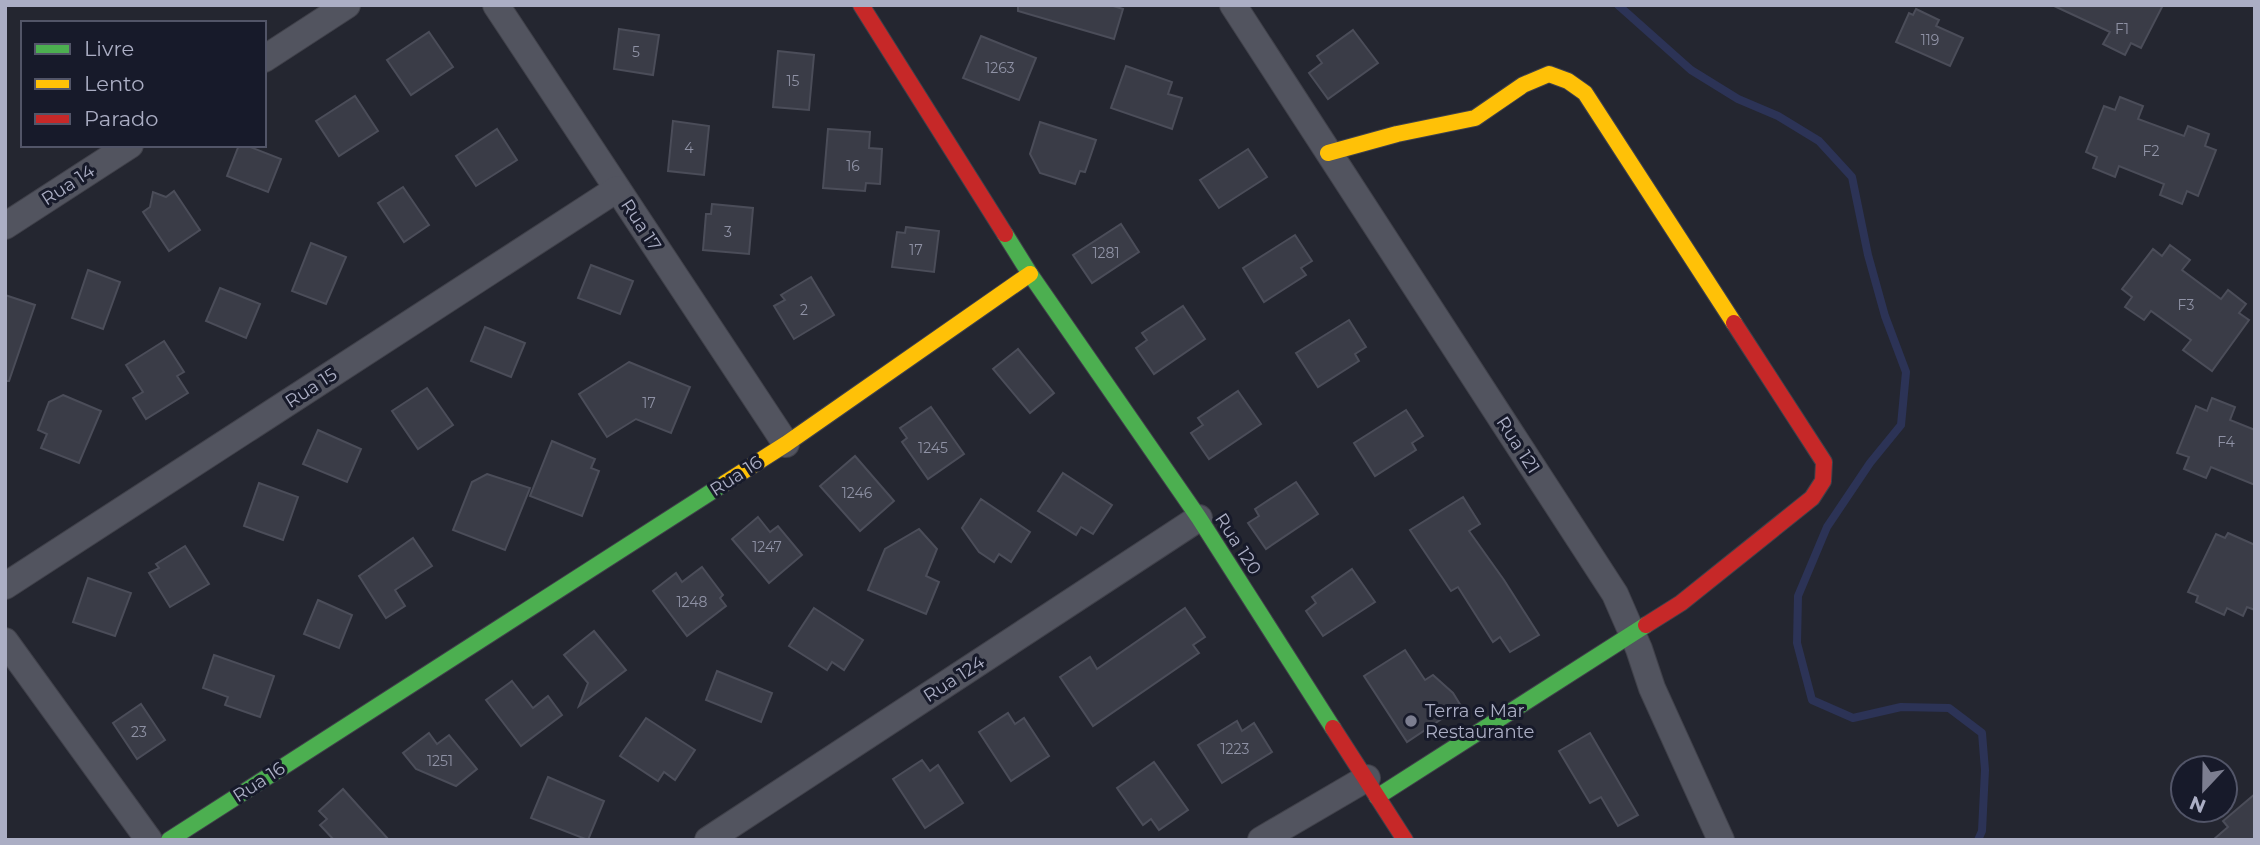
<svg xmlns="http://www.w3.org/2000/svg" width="2260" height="845" font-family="Montserrat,sans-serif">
<rect width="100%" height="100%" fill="#242630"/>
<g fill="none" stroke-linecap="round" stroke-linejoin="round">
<!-- stream -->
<path stroke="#2c3356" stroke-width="8" d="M 1618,5 L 1691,70 L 1738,99 L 1778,116 L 1819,141 L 1852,177 L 1868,255 L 1885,316 L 1906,372 L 1901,425 L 1870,463 L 1827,527 L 1798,596 L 1797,643 L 1812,700 L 1853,718 L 1901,707 L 1949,708 L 1982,733 L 1985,770 L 1982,831 L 1978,840"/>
</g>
<!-- building -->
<g fill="#3a3c47" stroke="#4b4d59" stroke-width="2">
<path d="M 1018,5 L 1110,5 L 1123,9 L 1114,39 L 1018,11 Z"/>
<path d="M 2052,5 L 2163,5 L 2141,48 L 2131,43 L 2125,55 L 2103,44 L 2110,32 Z"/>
<path d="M 1916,9 L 1939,20 L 1936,26 L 1963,38 L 1950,66 L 1896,42 L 1909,13 L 1913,15 Z"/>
<path d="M 619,29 L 659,35 L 653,75 L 614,69 Z"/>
<path d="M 1353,30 L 1378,63 L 1328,99 L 1309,73 L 1322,63 L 1317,56 Z"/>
<path d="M 429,32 L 453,67 L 411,95 L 387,60 Z"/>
<path d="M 981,36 L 1036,58 L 1019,100 L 963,78 Z"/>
<path d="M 778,51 L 814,55 L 809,110 L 773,107 Z"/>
<path d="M 1126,66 L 1172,82 L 1168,94 L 1182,98 L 1172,129 L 1111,108 Z"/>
<path d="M 355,96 L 378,131 L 339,156 L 316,121 Z"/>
<path d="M 2120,97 L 2143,106 L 2138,119 L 2184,136 L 2188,126 L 2209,134 L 2205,146 L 2216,150 L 2198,196 L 2187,191 L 2182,204 L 2160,195 L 2164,184 L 2119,166 L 2115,177 L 2093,168 L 2097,157 L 2086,152 L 2104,106 L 2115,110 Z"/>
<path d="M 673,121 L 709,126 L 704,175 L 668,171 Z"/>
<path d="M 1040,122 L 1096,140 L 1085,172 L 1080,171 L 1075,184 L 1040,173 L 1030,154 Z"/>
<path d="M 497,129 L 517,160 L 476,186 L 456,156 Z"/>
<path d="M 828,129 L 870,132 L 869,148 L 882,149 L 880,184 L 866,183 L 865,191 L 823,188 Z"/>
<path d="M 239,145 L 245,145 L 281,159 L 268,192 L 227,176 Z"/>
<path d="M 1248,149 L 1267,177 L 1219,208 L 1200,180 Z"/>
<path d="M 403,187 L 429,225 L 404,242 L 378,203 Z"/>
<path d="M 174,191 L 200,230 L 169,251 L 143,212 L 150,207 L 153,192 L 166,197 Z"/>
<path d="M 712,204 L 753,208 L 749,254 L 703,250 L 706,214 L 711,214 Z"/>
<path d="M 1121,224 L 1139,252 L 1092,283 L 1073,255 Z"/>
<path d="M 906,227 L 939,231 L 934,272 L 892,267 L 897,232 L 905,233 Z"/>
<path d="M 1295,235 L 1312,261 L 1301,268 L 1306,275 L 1264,302 L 1243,268 Z"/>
<path d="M 311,243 L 346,257 L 326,304 L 292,291 Z"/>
<path d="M 2170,245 L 2190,260 L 2182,270 L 2221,299 L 2228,290 L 2246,304 L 2239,313 L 2249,320 L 2212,371 L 2183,350 L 2191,340 L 2151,311 L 2144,320 L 2125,307 L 2132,297 L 2122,289 L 2153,249 L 2162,256 Z"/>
<path d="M 591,265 L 633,281 L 620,314 L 578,298 Z"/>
<path d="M 88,270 L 120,282 L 103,329 L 72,318 Z"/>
<path d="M 811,277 L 834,315 L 794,339 L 774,306 L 785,300 L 781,295 Z"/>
<path d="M 220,288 L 260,304 L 246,338 L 206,321 Z"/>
<path d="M 5,295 L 35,305 L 9,381 L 5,381 Z"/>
<path d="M 1183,306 L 1205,339 L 1154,374 L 1136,348 L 1147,340 L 1142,333 Z"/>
<path d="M 1349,320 L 1366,347 L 1355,354 L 1359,361 L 1318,387 L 1296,353 Z"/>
<path d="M 485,327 L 525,343 L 511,377 L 471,361 Z"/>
<path d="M 164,341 L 184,372 L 177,376 L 188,393 L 146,419 L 133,398 L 143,392 L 126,365 Z"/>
<path d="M 1018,349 L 1054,393 L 1030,413 L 993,369 Z"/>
<path d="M 629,362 L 690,387 L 671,433 L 636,419 L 607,437 L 579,394 Z"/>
<path d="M 427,388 L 453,425 L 418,449 L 392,411 Z"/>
<path d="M 1238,391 L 1261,424 L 1209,459 L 1191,433 L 1203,425 L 1198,418 Z"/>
<path d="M 63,395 L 101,411 L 79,463 L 41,448 L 47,434 L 38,430 L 49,402 Z"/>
<path d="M 2212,398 L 2235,407 L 2230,420 L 2255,430 L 2255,485 L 2211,467 L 2206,478 L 2184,469 L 2189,457 L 2177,453 L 2196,406 L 2207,411 Z"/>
<path d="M 931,407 L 964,454 L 928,479 L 902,442 L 907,438 L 900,428 Z"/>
<path d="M 1406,410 L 1423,436 L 1412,443 L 1416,450 L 1375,476 L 1354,443 Z"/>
<path d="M 318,430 L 361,449 L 347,482 L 303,464 Z"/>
<path d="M 552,441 L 595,459 L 591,468 L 599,471 L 582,516 L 530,496 Z"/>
<path d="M 855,456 L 894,501 L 860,531 L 820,486 Z"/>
<path d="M 1063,473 L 1112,505 L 1093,534 L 1081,527 L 1076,535 L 1038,511 Z"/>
<path d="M 487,474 L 530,488 L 505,550 L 453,530 L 472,482 Z"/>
<path d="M 1296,482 L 1318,514 L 1266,549 L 1248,523 L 1259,516 L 1255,509 Z"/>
<path d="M 259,483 L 298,497 L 283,540 L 244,526 Z"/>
<path d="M 1463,497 L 1480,524 L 1469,531 L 1504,580 L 1539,635 L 1510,652 L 1500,637 L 1493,642 L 1458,587 L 1451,591 L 1410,530 Z"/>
<path d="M 981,499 L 1030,532 L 1011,562 L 999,554 L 994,562 L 979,552 L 962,528 Z"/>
<path d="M 758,517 L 770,532 L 778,526 L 802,555 L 769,583 L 732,539 Z"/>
<path d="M 919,529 L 937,549 L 926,576 L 939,582 L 926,614 L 868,590 L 885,549 Z"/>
<path d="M 2228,533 L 2255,545 L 2255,610 L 2247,607 L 2243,616 L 2227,608 L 2224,615 L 2196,602 L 2198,596 L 2188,592 L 2216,534 L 2225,538 Z"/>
<path d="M 413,538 L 432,566 L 395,590 L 405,606 L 386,618 L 359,576 Z"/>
<path d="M 185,546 L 209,584 L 170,607 L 149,573 L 159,568 L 156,564 Z"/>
<path d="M 702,567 L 723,595 L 720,598 L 726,606 L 687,636 L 653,591 L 676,573 L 682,582 Z"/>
<path d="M 1352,569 L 1375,602 L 1323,636 L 1306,611 L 1316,603 L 1312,597 Z"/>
<path d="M 88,578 L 131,593 L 115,636 L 73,622 Z"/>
<path d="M 318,600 L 352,615 L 339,648 L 304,634 Z"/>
<path d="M 814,608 L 863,640 L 844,670 L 832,662 L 827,670 L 789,646 Z"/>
<path d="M 1185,608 L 1205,637 L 1193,645 L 1199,653 L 1093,726 L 1060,677 L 1090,657 L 1097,669 Z"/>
<path d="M 594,631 L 626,670 L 579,706 L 588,683 L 564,655 Z"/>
<path d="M 1405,650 L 1425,680 L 1433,675 L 1453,693 L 1461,706 L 1407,742 L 1364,676 Z"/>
<path d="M 214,655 L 274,676 L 260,717 L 225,705 L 228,697 L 203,688 Z"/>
<path d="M 717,671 L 772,693 L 761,722 L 706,700 Z"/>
<path d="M 512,681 L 533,708 L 548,696 L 562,715 L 521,746 L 486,700 Z"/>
<path d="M 141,704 L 165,740 L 137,759 L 113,723 Z"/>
<path d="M 1008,713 L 1015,724 L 1024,718 L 1049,756 L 1011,781 L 979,732 Z"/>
<path d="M 646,718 L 695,750 L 675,780 L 664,772 L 658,781 L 620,756 Z"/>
<path d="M 1237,721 L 1242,731 L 1254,723 L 1272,752 L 1222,783 L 1198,745 Z"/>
<path d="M 429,733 L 437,744 L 449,735 L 477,769 L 456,786 L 416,769 L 403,753 Z"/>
<path d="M 1590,733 L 1638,815 L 1618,826 L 1601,797 L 1590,803 L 1559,751 Z"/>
<path d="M 922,760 L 930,771 L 938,765 L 963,803 L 925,828 L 893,779 Z"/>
<path d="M 1154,762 L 1188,810 L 1159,830 L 1151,819 L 1143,825 L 1117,788 Z"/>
<path d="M 548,777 L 604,801 L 588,840 L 531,818 Z"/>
<path d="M 343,789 L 389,840 L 334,840 L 320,825 L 327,819 L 319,811 Z"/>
<path d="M 2255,794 L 2255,840 L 2213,840 L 2228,827 L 2223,821 Z"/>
</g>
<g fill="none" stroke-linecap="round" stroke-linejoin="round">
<defs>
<g id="street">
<path d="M 496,5 L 786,444"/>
<path d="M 1233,5 L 1615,594 L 1639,649 L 1652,688 L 1721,840"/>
<path d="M 264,59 L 347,5"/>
<path d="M 5,226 L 130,145"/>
<path d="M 5,586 L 617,189"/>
<path d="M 5,641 L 149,840"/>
<path d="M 708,840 L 1199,518"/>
<path d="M 1261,840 L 1367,778"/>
</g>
<g id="fast">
<path d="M 1005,234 L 1030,274 L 1199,518 L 1333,728"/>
<path d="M 1377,797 L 1646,625"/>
<path d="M 169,840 L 725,483"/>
</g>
<g id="slow">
<path d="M 1328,153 L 1397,134 L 1475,118 L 1523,85 L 1549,74 L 1568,81 L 1585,93 L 1734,323"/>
<path d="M 725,483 L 786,444 L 1030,274"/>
</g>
<g id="jam">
<path d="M 861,5 L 1005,234"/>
<path d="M 1646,625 L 1681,603 L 1812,498 L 1823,481 L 1824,462 L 1734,323"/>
<path d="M 1333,728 L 1405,840"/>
</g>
</defs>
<!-- street casing -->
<use href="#street" stroke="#40414a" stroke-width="28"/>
<!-- fast casing -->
<use href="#fast" stroke="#40414a" stroke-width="18"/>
<!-- slow casing -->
<use href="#slow" stroke="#40414a" stroke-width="18"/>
<!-- jam casing -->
<use href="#jam" stroke="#40414a" stroke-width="18"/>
<!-- street -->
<use href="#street" stroke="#52545f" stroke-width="26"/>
<!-- fast -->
<use href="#fast" stroke="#4caf50" stroke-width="16"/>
<!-- slow -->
<use href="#slow" stroke="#ffc107" stroke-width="16"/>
<!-- jam -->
<use href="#jam" stroke="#c62828" stroke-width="16"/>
</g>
<!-- markers -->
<circle fill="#7c7e90" stroke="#171a2a" stroke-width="2.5" cx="1411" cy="721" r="7"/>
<g text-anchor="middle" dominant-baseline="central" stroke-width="6" stroke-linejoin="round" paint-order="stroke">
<!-- number labels -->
<g font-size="14" fill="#8f92a5">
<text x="2122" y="29">F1</text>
<text x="1930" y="40">119</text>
<text x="636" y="52">5</text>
<text x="1000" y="68">1263</text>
<text x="793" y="81">15</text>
<text x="689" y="148">4</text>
<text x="2151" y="151">F2</text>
<text x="853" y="166">16</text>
<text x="728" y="232">3</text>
<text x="916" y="250">17</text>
<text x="1106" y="253">1281</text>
<text x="2186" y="305">F3</text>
<text x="804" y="310">2</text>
<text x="649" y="403">17</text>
<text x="2226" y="442">F4</text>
<text x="933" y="448">1245</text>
<text x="857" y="493">1246</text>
<text x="767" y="547">1247</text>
<text x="692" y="602">1248</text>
<text x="139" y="732">23</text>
<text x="1235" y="749">1223</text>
<text x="440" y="761">1251</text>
</g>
<!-- street labels -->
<g font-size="18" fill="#abaec4" stroke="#171a2a">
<text transform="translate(68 185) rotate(-33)">Rua 14</text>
<text transform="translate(641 225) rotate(57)">Rua 17</text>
<text transform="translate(311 388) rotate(-33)">Rua 15</text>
<text transform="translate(1518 445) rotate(57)">Rua 121</text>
<text transform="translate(736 476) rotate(-33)">Rua 16</text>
<text transform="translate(1238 544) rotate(57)">Rua 120</text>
<text transform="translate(954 679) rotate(-33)">Rua 124</text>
<text transform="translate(259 782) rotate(-33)">Rua 16</text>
</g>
<!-- poi labels -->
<g font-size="18" fill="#abaec4" stroke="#171a2a" text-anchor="start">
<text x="1425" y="711">Terra e Mar<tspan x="1425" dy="21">Restaurante</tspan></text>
</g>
</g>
<!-- border -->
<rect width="2260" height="845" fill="none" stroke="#abaec4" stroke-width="14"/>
<!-- legend -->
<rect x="21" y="21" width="245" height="126" fill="#171a2a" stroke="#525568" stroke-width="2"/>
<rect x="35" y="44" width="35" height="10" fill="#4caf50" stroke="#525568" stroke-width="2"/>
<text x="84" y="56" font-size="21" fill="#abaec4">Livre</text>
<rect x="35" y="79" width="35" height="10" fill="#ffc107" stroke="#525568" stroke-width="2"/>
<text x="84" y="91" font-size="21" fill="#abaec4">Lento</text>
<rect x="35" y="114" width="35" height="10" fill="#c62828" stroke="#525568" stroke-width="2"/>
<text x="84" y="126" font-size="21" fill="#abaec4">Parado</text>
<!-- north arrow -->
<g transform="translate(2204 789) rotate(202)"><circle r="33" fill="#171a2a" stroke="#525568" stroke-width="2"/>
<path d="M0-5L12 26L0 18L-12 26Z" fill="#7c7e90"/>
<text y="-10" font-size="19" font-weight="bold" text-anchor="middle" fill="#abaec4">N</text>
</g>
</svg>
